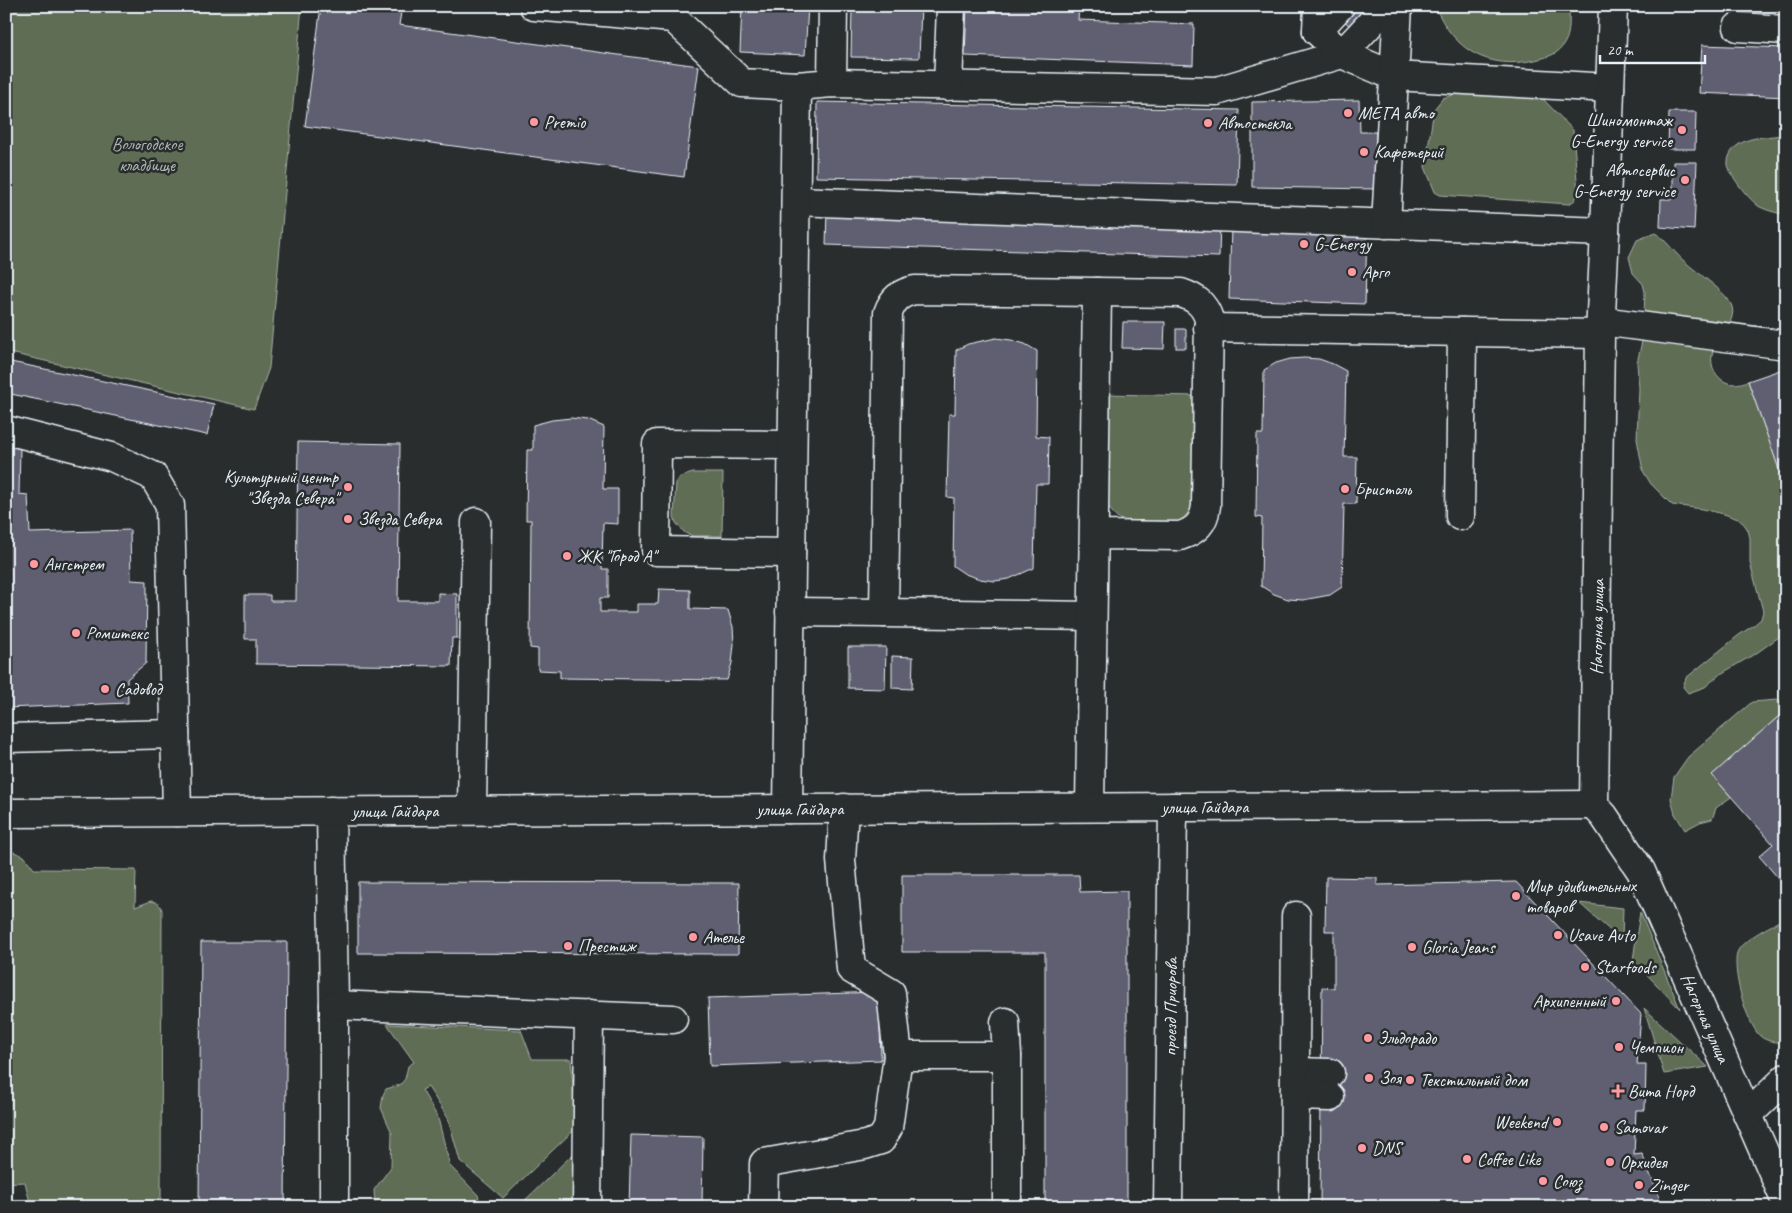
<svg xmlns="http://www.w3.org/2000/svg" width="1792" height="1213" font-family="Caveat,sans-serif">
<rect width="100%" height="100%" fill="#2a2d2e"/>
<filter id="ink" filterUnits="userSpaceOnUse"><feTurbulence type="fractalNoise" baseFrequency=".02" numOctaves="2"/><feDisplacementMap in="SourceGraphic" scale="10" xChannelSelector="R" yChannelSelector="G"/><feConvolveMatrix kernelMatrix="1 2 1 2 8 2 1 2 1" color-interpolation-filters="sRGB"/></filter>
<g filter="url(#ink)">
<!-- green -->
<g fill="#606d55" stroke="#a4afa6">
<path d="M 6,6 L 302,6 L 269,368 L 254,409 L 6,352 Z"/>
<path d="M 1435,6 L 1569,6 C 1569,19 1571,33 1564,44 C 1558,55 1547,57 1535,60 C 1488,70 1454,51 1435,6 Z"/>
<path d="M 1467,90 L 1542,98 L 1573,130 L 1578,193 L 1575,200 L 1569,204 L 1440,195 L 1435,192 L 1425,167 L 1434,109 L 1443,98 Z"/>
<path d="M 1786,134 L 1786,215 C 1778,213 1768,211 1760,207 C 1750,201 1730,176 1728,165 C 1727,157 1732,149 1738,145 C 1752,135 1770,138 1786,134 Z"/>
<path d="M 1655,233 C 1665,239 1669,246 1677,254 C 1690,269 1723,288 1731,304 C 1741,326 1704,341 1713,368 C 1715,373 1718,377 1722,380 C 1731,386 1739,384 1748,381 L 1786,489 L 1786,632 L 1758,652 L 1719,675 L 1705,687 L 1688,693 L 1683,687 L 1686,678 L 1739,635 L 1754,625 L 1761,619 L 1763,611 L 1750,563 L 1750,538 L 1748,530 L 1744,524 L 1738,519 L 1724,514 L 1702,509 L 1672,505 L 1651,484 L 1643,471 L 1637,439 L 1639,388 L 1637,363 L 1643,337 L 1645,292 L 1643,284 L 1633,273 L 1629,257 L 1637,240 Z"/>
<path d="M 1105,394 L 1196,396 L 1195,498 C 1192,507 1188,515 1180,521 C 1169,527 1132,526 1121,520 C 1115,516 1111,511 1107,505 Z"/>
<path d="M 693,473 L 723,473 L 722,536 L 693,536 L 685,533 L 676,523 L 674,516 L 676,483 L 680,477 Z"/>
<path d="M 1777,700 L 1786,703 L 1786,710 L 1712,775 L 1731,797 L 1716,808 L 1712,819 L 1700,822 L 1685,830 L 1675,814 L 1671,799 L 1674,777 L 1688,757 L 1752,702 Z"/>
<path d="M 6,849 L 24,856 L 34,869 L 136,870 L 135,907 L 151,901 C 157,902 160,904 162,910 L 161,1207 L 31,1207 L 25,1182 L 6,1183 Z"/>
<path d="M 1579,903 L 1623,908 L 1622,941 Z"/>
<path d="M 1640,912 L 1680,1009 L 1633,960 Z"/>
<path d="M 1779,921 L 1786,943 L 1786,1041 C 1777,1043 1767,1042 1760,1036 C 1746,1022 1732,972 1737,953 C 1741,940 1768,928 1779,921 Z"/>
<path d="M 1644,1008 L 1708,1067 L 1664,1074 Z"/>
<path d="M 387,1024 L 521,1030 L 532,1059 L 571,1059 L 576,1128 L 503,1198 L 460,1161 L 448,1118 L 428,1087 L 422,1090 L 438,1118 L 450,1166 L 478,1195 L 481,1207 L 375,1207 L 374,1190 L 391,1167 L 392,1133 L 381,1108 L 383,1095 L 386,1089 L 400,1085 L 405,1079 L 408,1066 L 414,1062 Z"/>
<path d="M 574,1153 L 576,1207 L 518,1207 Z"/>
</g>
<!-- building -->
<g fill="#615f71" stroke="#e8f1f8">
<path d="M 321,6 L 402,6 L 399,25 L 699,66 L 684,177 L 305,126 Z"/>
<path d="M 742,6 L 808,6 L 805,55 L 740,52 Z"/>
<path d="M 852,6 L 921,6 L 919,58 L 851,57 Z"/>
<path d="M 967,6 L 1079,6 L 1078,20 L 1194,24 L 1193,65 L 965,56 Z"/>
<path d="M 1329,6 L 1378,6 L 1356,31 L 1329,8 Z"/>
<path d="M 1702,45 L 1786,48 L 1786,97 L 1699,93 Z"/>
<path d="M 1359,100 L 1360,132 L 1376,132 L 1375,189 L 1252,187 L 1252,102 Z"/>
<path d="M 817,102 L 1239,110 L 1237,185 L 816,177 Z"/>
<path d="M 1669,112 L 1696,112 L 1695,149 L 1668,149 Z"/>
<path d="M 1673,162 L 1697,162 L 1694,230 L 1660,227 L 1661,199 L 1673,199 Z"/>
<path d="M 827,209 L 1220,220 L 1219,257 L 826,245 Z"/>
<path d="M 1231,227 L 1367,231 L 1365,304 L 1229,299 Z"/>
<path d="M 1123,322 L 1165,322 L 1164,349 L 1122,348 Z"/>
<rect x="1176" y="329" width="10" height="19"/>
<path d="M 996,338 L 1011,340 L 1025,344 L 1037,351 L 1036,436 L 1049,437 L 1048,484 L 1036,484 L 1034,568 L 1009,579 L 995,581 L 980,579 L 965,574 L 953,566 L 954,498 L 947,497 L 949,414 L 955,414 L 956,350 L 968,344 Z"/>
<path d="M 1304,358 L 1319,359 L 1333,364 L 1346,371 L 1344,457 L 1357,457 L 1356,504 L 1344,504 L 1342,587 L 1330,595 L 1303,600 L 1288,599 L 1274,594 L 1261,586 L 1262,518 L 1256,517 L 1257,434 L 1263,434 L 1264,370 L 1276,363 L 1290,359 Z"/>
<path d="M 6,361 L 214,404 L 207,435 L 6,393 Z"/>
<path d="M 1780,370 L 1786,387 L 1786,489 L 1748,381 Z"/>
<path d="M 571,418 L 588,420 L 604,427 L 603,489 L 618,489 L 618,524 L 603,523 L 602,569 L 608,569 L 608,598 L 600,598 L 600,612 L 637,612 L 637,604 L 658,604 L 659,589 L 690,590 L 690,609 L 728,610 L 733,627 L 734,644 L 732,663 L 727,680 L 560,678 L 560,671 L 538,670 L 538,649 L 530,648 L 531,520 L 526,520 L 527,450 L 533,450 L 533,425 L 552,420 Z"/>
<path d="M 298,442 L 400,444 L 398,601 L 438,601 L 438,593 L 457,594 L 457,638 L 452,638 L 451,666 L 256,664 L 256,639 L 245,639 L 245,595 L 270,595 L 270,601 L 296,601 Z"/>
<path d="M 6,444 L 20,447 L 19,494 L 28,495 L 30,533 L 130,530 L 131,580 L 147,581 L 146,663 L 127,679 L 128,703 L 6,708 Z"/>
<path d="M 848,647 L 886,647 L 885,689 L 848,688 Z"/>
<path d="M 892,656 L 913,657 L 912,689 L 892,688 Z"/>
<path d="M 1786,710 L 1786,887 L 1759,856 L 1773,844 L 1712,775 Z"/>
<path d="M 902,875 L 1079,875 L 1080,892 L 1127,891 L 1127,1207 L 1045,1207 L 1045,952 L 902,952 Z"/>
<path d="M 1326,877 L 1377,878 L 1377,885 L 1516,882 L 1641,1014 L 1637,1065 L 1646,1065 L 1645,1110 L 1636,1110 L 1634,1155 L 1642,1154 L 1663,1207 L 1320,1207 L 1322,987 L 1334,988 L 1334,931 L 1325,931 Z"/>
<path d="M 358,882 L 739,883 L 738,954 L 358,953 Z"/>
<path d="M 201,942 L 287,942 L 285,1207 L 199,1207 Z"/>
<path d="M 879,992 L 881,1060 L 710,1066 L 708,998 Z"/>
<path d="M 631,1135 L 703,1137 L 702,1207 L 629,1207 Z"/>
</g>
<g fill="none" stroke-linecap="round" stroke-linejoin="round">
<defs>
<g id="minor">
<path d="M 534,6 L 673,18 L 742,83 L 797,86 L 832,83 L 1217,91 L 1342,54 L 1387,6"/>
<path d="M 1318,6 L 1317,31 L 1342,54 L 1394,76 L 1610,88"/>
<path id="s1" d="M 1613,6 L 1605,232 L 1600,334 L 1594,805 L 1604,816 L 1641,871 L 1786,1202"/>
<path d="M 1738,27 L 1786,30"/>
<path d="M 1317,31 L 1340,6"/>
<path d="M 832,83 L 833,6"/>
<path d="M 948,86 L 951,6"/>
<path d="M 796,201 L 1605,232"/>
<path d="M 1386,224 L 1398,6"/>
<path d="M 1601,321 L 1786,345"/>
<path d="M 1208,328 L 1600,334"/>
<path d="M 6,430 L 112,457 L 153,476 L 170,505 L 177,812"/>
<path d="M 1460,516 L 1462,332"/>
<path d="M 791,553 L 656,551 L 657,444 L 792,445"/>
<path d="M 790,612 L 884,613"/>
<path d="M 1092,616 L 884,613 L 888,313 C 893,299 900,293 915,290 L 1097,292"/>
<path d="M 6,738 L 175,734"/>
<path d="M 1090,807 L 1097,292 L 1181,293 C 1196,298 1204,304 1209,319 L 1206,506 C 1204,523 1196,531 1180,536 L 1094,535"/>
<path d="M 788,809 L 797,86"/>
<path d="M 472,810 L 476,522"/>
<path d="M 331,811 L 334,1005 L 334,1207"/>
<path id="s2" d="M 6,813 L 1594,805"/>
<path d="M 334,1005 L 673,1019"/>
<path d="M 1005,1022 L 1007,1056 L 1007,1207"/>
<path d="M 898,1056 L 1007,1056"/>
<path d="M 1296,1072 L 1330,1073"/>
<path d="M 1296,1096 L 1330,1097"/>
<path d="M 1748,1115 L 1786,1078"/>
<path d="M 587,1207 L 589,1015"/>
<path d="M 763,1207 L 764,1163 L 865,1145 L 881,1140 L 888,1128 L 898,1056 L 891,993 L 851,969 L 841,860 L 844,808"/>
<path id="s3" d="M 1168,1207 L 1173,807"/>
<path d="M 1294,1207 L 1296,916"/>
</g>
</defs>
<!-- minor casing -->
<use href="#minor" stroke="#e8f1f8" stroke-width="31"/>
<!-- minor -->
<use href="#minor" stroke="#2a2d2e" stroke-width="28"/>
</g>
</g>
<!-- markers -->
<g fill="#ff9aa2" stroke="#2a2d2e" stroke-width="2">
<circle cx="1348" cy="113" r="5"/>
<circle cx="534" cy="122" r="5"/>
<circle cx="1208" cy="123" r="5"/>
<circle cx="1682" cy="130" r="5"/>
<circle cx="1364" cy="152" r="5"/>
<circle cx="1685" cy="180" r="5"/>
<circle cx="1304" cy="244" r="5"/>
<circle cx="1352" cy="272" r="5"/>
<circle cx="348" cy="487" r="5"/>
<circle cx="1345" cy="489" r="5"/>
<circle cx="348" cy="519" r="5"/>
<circle cx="567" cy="556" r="5"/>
<circle cx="34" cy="564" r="5"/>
<circle cx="76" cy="633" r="5"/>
<circle cx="105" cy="689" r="5"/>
<circle cx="1516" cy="896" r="5"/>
<circle cx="1558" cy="935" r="5"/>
<circle cx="693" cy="937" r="5"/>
<circle cx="568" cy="946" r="5"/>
<circle cx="1412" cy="947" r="5"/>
<circle cx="1585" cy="967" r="5"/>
<circle cx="1616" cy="1001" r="5"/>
<circle cx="1368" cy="1038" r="5"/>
<circle cx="1619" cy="1047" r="5"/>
<circle cx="1369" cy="1078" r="5"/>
<circle cx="1410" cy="1080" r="5"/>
<path d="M1615.5 1083.5h5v5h5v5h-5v5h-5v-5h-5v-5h5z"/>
<circle cx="1557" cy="1122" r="5"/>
<circle cx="1604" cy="1127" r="5"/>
<circle cx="1362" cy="1148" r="5"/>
<circle cx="1467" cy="1159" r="5"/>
<circle cx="1610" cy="1162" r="5"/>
<circle cx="1543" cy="1181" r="5"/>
<circle cx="1639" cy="1185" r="5"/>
</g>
<g text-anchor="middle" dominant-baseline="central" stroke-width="5" stroke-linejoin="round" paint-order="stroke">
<!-- poi labels -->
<g font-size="18" fill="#e8f1f8" stroke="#2a2d2e" text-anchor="start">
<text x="1358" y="113">МЕГА авто</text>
<text x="1672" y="120" text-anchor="end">Шиномонтаж<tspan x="1672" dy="21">G-Energy service</tspan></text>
<text x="544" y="122">Premio</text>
<text x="1218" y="123">Автостекла</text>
<text x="1374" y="152">Кафетерий</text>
<text x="1675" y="170" text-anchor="end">Автосервис<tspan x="1675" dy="21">G-Energy service</tspan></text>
<text x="1314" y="244">G-Energy</text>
<text x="1362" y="272">Арго</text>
<text x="338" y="477" text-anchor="end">Культурный центр<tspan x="338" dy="21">"Звезда Севера"</tspan></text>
<text x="1355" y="489">Бристоль</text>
<text x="358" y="519">Звезда Севера</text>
<text x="577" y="556">ЖК "Город А"</text>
<text x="44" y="564">Ангстрем</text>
<text x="86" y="633">Ромштекс</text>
<text x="115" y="689">Садовод</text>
<text x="1526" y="886">Мир удивительных<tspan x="1526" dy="21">товаров</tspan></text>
<text x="1568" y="935">Usave Auto</text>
<text x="703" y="937">Ателье</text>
<text x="578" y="946">Престиж</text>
<text x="1422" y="947">Gloria Jeans</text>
<text x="1595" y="967">Starfoods</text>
<text x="1606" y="1001" text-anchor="end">Архипенный</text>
<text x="1378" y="1038">Эльдорадо</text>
<text x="1629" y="1047">Чемпион</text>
<text x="1379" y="1078">Зоя</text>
<text x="1420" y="1080">Текстильный дом</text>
<text x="1628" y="1091">Вита Норд</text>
<text x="1547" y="1122" text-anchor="end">Weekend</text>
<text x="1614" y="1127">Samovar</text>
<text x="1372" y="1148">DNS</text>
<text x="1477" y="1159">Coffee Like</text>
<text x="1620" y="1162">Орхидея</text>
<text x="1553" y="1181">Союз</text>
<text x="1649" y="1185">Zinger</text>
</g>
<!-- park labels -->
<g font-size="18" fill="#abb6af" stroke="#2a2d2e">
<text x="147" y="144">Вологодское<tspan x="147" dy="21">кладбище</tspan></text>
</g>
<!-- street labels -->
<g font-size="18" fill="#e8f1f8" stroke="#2a2d2e">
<text transform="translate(1597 627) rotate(-89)">Нагорная улица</text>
<text stroke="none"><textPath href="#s2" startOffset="1199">улица Гайдара</textPath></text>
<text stroke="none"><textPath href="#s2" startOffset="794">улица Гайдара</textPath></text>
<text stroke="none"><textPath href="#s2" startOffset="389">улица Гайдара</textPath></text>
<text stroke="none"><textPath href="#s3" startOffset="200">проезд Приорова</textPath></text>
<text stroke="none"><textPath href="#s1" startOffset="1041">Нагорная улица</textPath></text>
</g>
</g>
<!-- margin -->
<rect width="1792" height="1213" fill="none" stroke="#2a2d2e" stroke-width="25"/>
<rect x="12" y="12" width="1767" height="1188" fill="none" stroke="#e8f1f8" stroke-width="2" filter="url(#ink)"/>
<!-- scale -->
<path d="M1600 55v8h105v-8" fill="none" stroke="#e8f1f8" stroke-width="2.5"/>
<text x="1607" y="55" font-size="15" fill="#e8f1f8" stroke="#2a2d2e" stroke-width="4" paint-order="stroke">20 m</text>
</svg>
